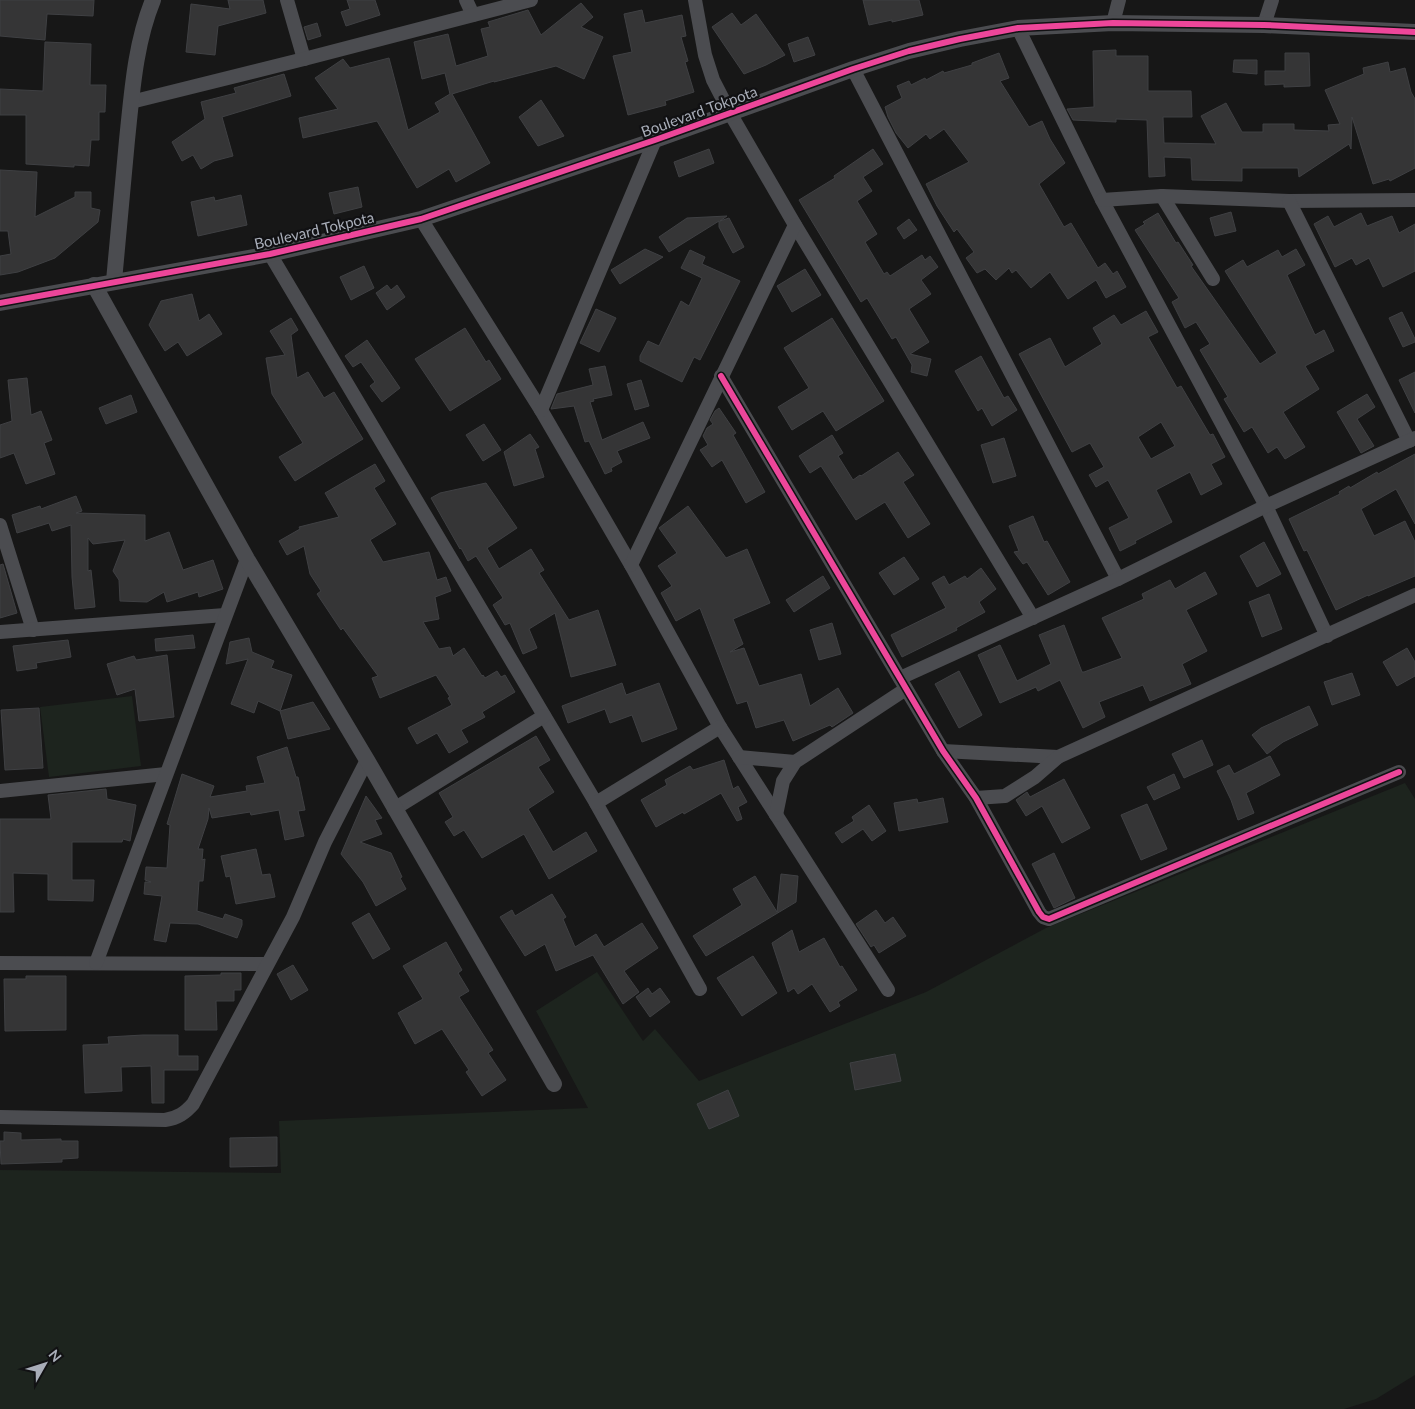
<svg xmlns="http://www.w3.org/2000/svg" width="1415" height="1409" font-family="Lato,sans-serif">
<rect width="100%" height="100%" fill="#171717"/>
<!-- green -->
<g fill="#1d241e">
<path d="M 132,696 L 141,766 L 49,777 L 40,707 Z"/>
<path d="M 1405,783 L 1415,799 L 1415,1375 L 1376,1399 L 1344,1409 L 0,1409 L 0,1170 L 281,1173 L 279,1121 L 588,1108 L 536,1011 L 597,972 L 643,1041 L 655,1029 L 699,1081 L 926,992 L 1046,928 Z"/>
</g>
<!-- building -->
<g fill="#353536" stroke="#3f4043" fill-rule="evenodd">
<path d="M 0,0 L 94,0 L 93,16 L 47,14 L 45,40 L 0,36 Z"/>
<path d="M 228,0 L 263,0 L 266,13 L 218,26 L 215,55 L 186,52 L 191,4 L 230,9 Z"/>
<path d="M 347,0 L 375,0 L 380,15 L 346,26 L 341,12 L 350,9 Z"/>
<path d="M 863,0 L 919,0 L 923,15 L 892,22 L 892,20 L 869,25 Z"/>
<path d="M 581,3 L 593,17 L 581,27 L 603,37 L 584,79 L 556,66 L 494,82 L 494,81 L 452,94 L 490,163 L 456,182 L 449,169 L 417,188 L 377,121 L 303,138 L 299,118 L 338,109 L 315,78 L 343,59 L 350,68 L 389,58 L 408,130 L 440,112 L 435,103 L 450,94 L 445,73 L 422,79 L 414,42 L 448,34 L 456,66 L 488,56 L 481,29 L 490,27 L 488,22 L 528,10 L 541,35 Z"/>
<path d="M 642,10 L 645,23 L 682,15 L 686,36 L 681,37 L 688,61 L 685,62 L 694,92 L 665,101 L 666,105 L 628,115 L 613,56 L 632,52 L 624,14 Z"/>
<path d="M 732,13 L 741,25 L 756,14 L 785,55 L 766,65 L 744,74 L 712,27 Z"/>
<path d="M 317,23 L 321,36 L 308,40 L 304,27 Z"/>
<path d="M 808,37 L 815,55 L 794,62 L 788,44 Z"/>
<path d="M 45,42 L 91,44 L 90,85 L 106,85 L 105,112 L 99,112 L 99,140 L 91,140 L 89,166 L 74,165 L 74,167 L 26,164 L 26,115 L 0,115 L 0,89 L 43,91 Z"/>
<path d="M 1116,50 L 1116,56 L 1148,56 L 1148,91 L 1191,91 L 1192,117 L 1163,117 L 1164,143 L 1216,144 L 1201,116 L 1226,103 L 1242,132 L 1263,132 L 1263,124 L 1294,124 L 1294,130 L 1329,131 L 1328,125 L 1340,124 L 1325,90 L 1364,74 L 1363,68 L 1388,62 L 1390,72 L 1405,68 L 1411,92 L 1415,99 L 1415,168 L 1390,181 L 1389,179 L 1373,184 L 1352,117 L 1351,149 L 1349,144 L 1299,177 L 1298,168 L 1242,168 L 1242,181 L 1192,180 L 1191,158 L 1164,157 L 1165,176 L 1149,177 L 1147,120 L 1116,119 L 1116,122 L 1073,120 L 1067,109 L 1094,107 L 1093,51 Z"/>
<path d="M 999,53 L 1009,78 L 1000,81 L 1029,127 L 1042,121 L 1050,139 L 1065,163 L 1039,184 L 1064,227 L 1071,223 L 1098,268 L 1105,263 L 1113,274 L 1117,271 L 1126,287 L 1106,298 L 1096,280 L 1068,299 L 1050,272 L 1031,288 L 1016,270 L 1012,273 L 1009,268 L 996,280 L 985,269 L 977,273 L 966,258 L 974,252 L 957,229 L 954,232 L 937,206 L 926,184 L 969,162 L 944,129 L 930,139 L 926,134 L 908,148 L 896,133 L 888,117 L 885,107 L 902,98 L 897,86 L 909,81 L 911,85 L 925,78 L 926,80 L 943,71 L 944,73 L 972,65 L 972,63 Z"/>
<path d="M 1285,53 L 1309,53 L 1310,86 L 1284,87 L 1284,84 L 1265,85 L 1265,71 L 1285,71 Z"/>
<path d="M 1234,60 L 1257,60 L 1257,74 L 1233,72 Z"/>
<path d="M 284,74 L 291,96 L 222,117 L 233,156 L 214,161 L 201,169 L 193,155 L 182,161 L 172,142 L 205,119 L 201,102 L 236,93 L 234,88 Z"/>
<path d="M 541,100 L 564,136 L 538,146 L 519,117 Z"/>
<path d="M 709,149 L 714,163 L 679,177 L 674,162 Z"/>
<path d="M 873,149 L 883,164 L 863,177 L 872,191 L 857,201 L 877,234 L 865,242 L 884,274 L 887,272 L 890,276 L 922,255 L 925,260 L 930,256 L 938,267 L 921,280 L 931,294 L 909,309 L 929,342 L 910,354 L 931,359 L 927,376 L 911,372 L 912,365 L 896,337 L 892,339 L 867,298 L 861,302 L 799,200 L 835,178 L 834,176 Z"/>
<path d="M 0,170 L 37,172 L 35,217 L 75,197 L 75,192 L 91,192 L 91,208 L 100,210 L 98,222 L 55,258 L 18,272 L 0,275 L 0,256 L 11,254 L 8,231 L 0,231 Z"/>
<path d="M 358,187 L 362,207 L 334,214 L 329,193 Z"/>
<path d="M 241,195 L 247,225 L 198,236 L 191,202 L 214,197 L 215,201 Z"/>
<path d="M 1231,212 L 1236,231 L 1215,236 L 1210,218 Z"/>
<path d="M 1158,213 L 1176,243 L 1178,242 L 1193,265 L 1191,266 L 1260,364 L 1277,353 L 1225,271 L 1243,260 L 1247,267 L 1278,250 L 1282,257 L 1296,249 L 1305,265 L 1287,275 L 1315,335 L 1324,330 L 1334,351 L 1305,366 L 1319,389 L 1283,412 L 1305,447 L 1285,459 L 1277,447 L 1268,453 L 1252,427 L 1244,432 L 1224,399 L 1228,397 L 1200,350 L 1210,344 L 1196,322 L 1185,328 L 1172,302 L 1179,298 L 1135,230 L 1145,224 L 1143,222 Z"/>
<path d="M 1361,213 L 1367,226 L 1392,216 L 1399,233 L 1415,224 L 1415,271 L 1383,287 L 1369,258 L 1356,265 L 1352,258 L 1335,267 L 1314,224 L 1328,216 L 1334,227 Z"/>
<path d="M 727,216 L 720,221 L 729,218 L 744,247 L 733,253 L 719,227 L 719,221 L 669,252 L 659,237 L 687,218 Z"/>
<path d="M 909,219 L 917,230 L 904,239 L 897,228 Z"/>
<path d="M 645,249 L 663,257 L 620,284 L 611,270 Z"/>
<path d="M 690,250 L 705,257 L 702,264 L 740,281 L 700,360 L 694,357 L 682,382 L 640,361 L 640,356 L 648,341 L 659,346 L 681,301 L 689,306 L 702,278 L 681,268 Z"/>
<path d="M 364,266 L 374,288 L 351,300 L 340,277 Z"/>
<path d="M 805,269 L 821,295 L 792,312 L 777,286 Z"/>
<path d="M 387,285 L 391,290 L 397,285 L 405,297 L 387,310 L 376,293 Z"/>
<path d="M 192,294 L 199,321 L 209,314 L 222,334 L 187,356 L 178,342 L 165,351 L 149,325 L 161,301 Z"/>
<path d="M 596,309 L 616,318 L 599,352 L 580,343 Z"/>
<path d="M 1146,311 L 1158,332 L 1148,337 L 1177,388 L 1181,386 L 1210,435 L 1213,434 L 1225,457 L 1211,464 L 1222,484 L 1201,495 L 1190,472 L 1156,490 L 1172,522 L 1135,541 L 1136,543 L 1120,551 L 1109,528 L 1129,518 L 1108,480 L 1096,487 L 1089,475 L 1104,467 L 1090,443 L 1072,452 L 1019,354 L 1050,338 L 1065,367 L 1102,344 L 1093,328 L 1114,315 L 1121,325 ZM 1161,422 L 1175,446 L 1151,459 L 1138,437 Z"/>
<path d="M 1402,312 L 1415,339 L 1415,342 L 1403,347 L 1389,318 Z"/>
<path d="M 291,318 L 298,330 L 291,335 L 297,378 L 308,372 L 324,398 L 334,392 L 363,439 L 295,481 L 279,457 L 303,443 L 272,394 L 266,358 L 285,355 L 270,331 Z"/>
<path d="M 832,318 L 884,401 L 836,431 L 823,411 L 792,430 L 778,407 L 809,388 L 784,348 Z"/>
<path d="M 465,328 L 486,362 L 489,360 L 501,379 L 450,411 L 415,359 Z"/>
<path d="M 367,340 L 400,388 L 382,402 L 370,386 L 375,382 L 361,362 L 353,367 L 345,356 Z"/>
<path d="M 981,356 L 1004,398 L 1008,396 L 1017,410 L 992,426 L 982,408 L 978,411 L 955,371 Z"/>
<path d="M 605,366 L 612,395 L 593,399 L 594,401 L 590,402 L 602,440 L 643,422 L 650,438 L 617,451 L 622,462 L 611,468 L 612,471 L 605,474 L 589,441 L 585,442 L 574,406 L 551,409 L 557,394 L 593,385 L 589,369 Z"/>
<path d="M 1415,372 L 1415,413 L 1399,380 Z"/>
<path d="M 27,378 L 31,415 L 41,411 L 52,440 L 44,443 L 55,474 L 26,484 L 14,453 L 0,458 L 0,425 L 12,421 L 8,380 Z"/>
<path d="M 641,380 L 649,406 L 635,410 L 627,384 Z"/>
<path d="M 1367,394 L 1375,407 L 1357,419 L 1374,446 L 1361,453 L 1337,412 Z"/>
<path d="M 131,395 L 137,412 L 106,424 L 99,408 Z"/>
<path d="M 719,408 L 736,433 L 733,435 L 765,492 L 746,503 L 722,460 L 712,467 L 700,450 L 708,445 L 703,436 L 707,428 L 713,424 L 710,420 L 715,411 Z"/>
<path d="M 484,424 L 501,450 L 483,461 L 466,435 Z"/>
<path d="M 530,434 L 539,447 L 535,449 L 544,477 L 514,486 L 504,452 Z"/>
<path d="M 832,435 L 843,453 L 838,456 L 853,480 L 860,475 L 861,476 L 898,452 L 914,475 L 903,482 L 930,524 L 908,538 L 885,502 L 856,520 L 821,466 L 810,473 L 799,456 Z"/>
<path d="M 1004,438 L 1016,476 L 993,483 L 981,445 Z"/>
<path d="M 1415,454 L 1415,524 L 1396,489 L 1361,509 L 1374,536 L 1405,521 L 1415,542 L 1415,576 L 1368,596 L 1368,595 L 1336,610 L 1307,550 L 1304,551 L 1289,519 L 1340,494 L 1339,492 L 1349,486 L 1350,488 L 1377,472 L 1378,474 Z"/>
<path d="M 375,464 L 385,481 L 374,488 L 396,524 L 370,540 L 383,562 L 429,552 L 437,580 L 446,577 L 451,591 L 435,597 L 439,619 L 423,622 L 439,649 L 450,647 L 453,656 L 464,648 L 482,676 L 483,675 L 485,678 L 497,671 L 501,677 L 505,675 L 515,692 L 482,712 L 485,717 L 461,730 L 468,742 L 449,753 L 437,733 L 417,744 L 408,728 L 452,705 L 448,698 L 450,697 L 436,675 L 380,698 L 372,678 L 378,676 L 343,628 L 341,630 L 317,594 L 321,591 L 310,574 L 304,546 L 287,555 L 279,541 L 300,529 L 299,527 L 339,517 L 325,493 Z"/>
<path d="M 486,483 L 517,528 L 487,548 L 499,569 L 531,549 L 544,570 L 539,573 L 569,620 L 598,610 L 616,665 L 571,677 L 555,613 L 529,629 L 537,648 L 523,654 L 510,623 L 505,625 L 493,605 L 503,598 L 476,556 L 468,561 L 461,548 L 460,549 L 431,498 L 440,493 Z"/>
<path d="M 76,496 L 82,511 L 76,513 L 145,515 L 145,541 L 169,532 L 183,570 L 213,560 L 223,589 L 199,597 L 198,592 L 167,602 L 164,592 L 147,602 L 120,601 L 119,580 L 113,571 L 125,540 L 93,544 L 88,538 L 88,571 L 91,570 L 95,607 L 75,609 L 72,577 L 71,525 L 52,531 L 49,523 L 17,533 L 12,515 L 40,506 L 41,509 Z"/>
<path d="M 688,506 L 726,558 L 747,549 L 770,603 L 733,619 L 743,644 L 730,652 L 744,648 L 759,686 L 801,674 L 810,706 L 838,688 L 853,713 L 832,727 L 830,725 L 793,741 L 784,720 L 756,728 L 747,701 L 737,704 L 700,608 L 676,621 L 661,593 L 672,586 L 658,566 L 677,553 L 659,528 Z"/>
<path d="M 1033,516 L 1044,542 L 1047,541 L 1070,582 L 1048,595 L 1027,562 L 1023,564 L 1014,552 L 1019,551 L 1009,526 Z"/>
<path d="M 1264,542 L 1281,574 L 1257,587 L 1240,556 Z"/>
<path d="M 904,557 L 919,579 L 894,595 L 879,573 Z"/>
<path d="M 3,564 L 17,613 L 0,618 L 0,565 Z"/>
<path d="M 981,568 L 996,589 L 979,602 L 985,612 L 956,628 L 957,630 L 902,657 L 891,635 L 946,608 L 932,583 L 944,576 L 949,585 L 965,576 L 967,579 Z"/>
<path d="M 1205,572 L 1217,594 L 1186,610 L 1207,651 L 1182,664 L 1191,684 L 1150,701 L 1143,685 L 1099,702 L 1105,717 L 1083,728 L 1060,680 L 1038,691 L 1036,687 L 1000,703 L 978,655 L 1000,645 L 1017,681 L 1051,664 L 1039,635 L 1064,625 L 1082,672 L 1084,672 L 1122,658 L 1102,618 L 1144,599 L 1142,594 L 1170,580 L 1175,589 Z"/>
<path d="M 823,576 L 830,588 L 794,612 L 786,600 Z"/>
<path d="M 1269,594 L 1282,629 L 1262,637 L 1249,602 Z"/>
<path d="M 832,623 L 841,654 L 819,660 L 810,630 Z"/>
<path d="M 193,635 L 195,648 L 156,651 L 155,639 Z"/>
<path d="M 249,638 L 252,652 L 274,661 L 271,668 L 292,675 L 280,711 L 258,701 L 254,713 L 231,704 L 248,659 L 226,664 L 230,642 Z"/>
<path d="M 68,640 L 71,657 L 36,663 L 37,668 L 17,671 L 13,646 Z"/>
<path d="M 1407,648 L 1415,662 L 1415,676 L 1397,686 L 1383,662 Z"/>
<path d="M 167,655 L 174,717 L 139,721 L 135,689 L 117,695 L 107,664 L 134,656 L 136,660 Z"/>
<path d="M 959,671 L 982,715 L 959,728 L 935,684 Z"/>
<path d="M 1352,673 L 1360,695 L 1332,705 L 1324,682 Z"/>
<path d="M 622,683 L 626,695 L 659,683 L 677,729 L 642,742 L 632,715 L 610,723 L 605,709 L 568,723 L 562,706 Z"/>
<path d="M 313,702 L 330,729 L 288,739 L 280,711 Z"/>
<path d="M 1309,706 L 1318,725 L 1283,742 L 1267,754 L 1252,735 L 1261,728 Z"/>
<path d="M 39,708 L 43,768 L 5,770 L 1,710 Z"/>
<path d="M 536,736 L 550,760 L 538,767 L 554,792 L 528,809 L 553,852 L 586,832 L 597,851 L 549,879 L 524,834 L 482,858 L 464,830 L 454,836 L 445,822 L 453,817 L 439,793 Z"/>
<path d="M 1202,740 L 1213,765 L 1184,778 L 1172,754 Z"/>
<path d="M 287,747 L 296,777 L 298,777 L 305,810 L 298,811 L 304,836 L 285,840 L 279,810 L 251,815 L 250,812 L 212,818 L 209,808 L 208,819 L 198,849 L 203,849 L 202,860 L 205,859 L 203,881 L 199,881 L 197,911 L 223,919 L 225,914 L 242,920 L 242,925 L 237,938 L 198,924 L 170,923 L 166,942 L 154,940 L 162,896 L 144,894 L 145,882 L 151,882 L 145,880 L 146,867 L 167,868 L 170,825 L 167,824 L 182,774 L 214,786 L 210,797 L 247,791 L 246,786 L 265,783 L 257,757 Z"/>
<path d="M 1270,756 L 1280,775 L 1246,793 L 1254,813 L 1238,820 L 1231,800 L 1217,771 L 1229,765 L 1234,774 Z"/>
<path d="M 724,760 L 733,789 L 738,786 L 747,802 L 738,807 L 742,819 L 737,821 L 721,793 L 684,814 L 683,812 L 656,827 L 641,800 L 667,785 L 665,780 L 690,766 L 693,770 Z"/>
<path d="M 1174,774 L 1180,788 L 1154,800 L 1147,787 Z"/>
<path d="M 1064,779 L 1090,828 L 1062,843 L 1042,806 L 1026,816 L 1016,800 L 1027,792 L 1030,797 Z"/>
<path d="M 106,789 L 107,799 L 136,805 L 130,841 L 123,839 L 122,842 L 72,842 L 72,880 L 94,880 L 93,901 L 48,900 L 48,874 L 13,873 L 14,912 L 0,912 L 0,819 L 51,819 L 48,795 Z"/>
<path d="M 366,796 L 382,818 L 375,820 L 382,834 L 360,842 L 391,853 L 402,877 L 400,878 L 406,889 L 376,906 L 363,882 L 341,854 Z"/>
<path d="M 943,798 L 948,822 L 899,831 L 894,803 L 917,799 L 918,803 Z"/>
<path d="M 1147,804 L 1167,849 L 1141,860 L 1121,815 Z"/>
<path d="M 869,805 L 886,831 L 872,841 L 863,829 L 842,843 L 835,833 L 854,821 L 852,817 Z"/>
<path d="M 256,849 L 262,875 L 270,874 L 275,897 L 236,904 L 230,876 L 226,877 L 221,856 Z"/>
<path d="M 1054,853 L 1075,898 L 1054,908 L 1032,864 Z"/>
<path d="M 781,874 L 798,876 L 796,902 L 706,956 L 693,936 L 742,905 L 733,889 L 755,876 L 777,912 Z"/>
<path d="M 552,894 L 566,917 L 563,919 L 575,947 L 596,934 L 604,947 L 642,923 L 658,948 L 624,971 L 639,992 L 623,1004 L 593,955 L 556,971 L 545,944 L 525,956 L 500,917 L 512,910 L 515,916 Z"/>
<path d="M 876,910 L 885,923 L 893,917 L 906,936 L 879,953 L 874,945 L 871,947 L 856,924 Z"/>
<path d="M 369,913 L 390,949 L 373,959 L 352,923 Z"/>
<path d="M 792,930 L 799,952 L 824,938 L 840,967 L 842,966 L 857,990 L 838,1002 L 840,1006 L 830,1012 L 812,984 L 798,994 L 794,988 L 788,992 L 772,943 Z"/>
<path d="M 446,942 L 462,970 L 458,973 L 469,991 L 459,997 L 493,1050 L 488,1053 L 506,1080 L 482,1096 L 466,1072 L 469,1070 L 442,1029 L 415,1044 L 398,1013 L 423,999 L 403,966 Z"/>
<path d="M 753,956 L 777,993 L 742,1016 L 717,978 Z"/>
<path d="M 293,965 L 308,990 L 291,1000 L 277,974 Z"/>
<path d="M 221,973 L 241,973 L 241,990 L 234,990 L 234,1001 L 216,1001 L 217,1030 L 185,1030 L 185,976 L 221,975 Z"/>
<path d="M 26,976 L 66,976 L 66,1030 L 5,1031 L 4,979 L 26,979 Z"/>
<path d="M 648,988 L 652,994 L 660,988 L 670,1002 L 650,1017 L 636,997 Z"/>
<path d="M 143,1035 L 178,1035 L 178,1056 L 198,1056 L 198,1070 L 164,1070 L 164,1103 L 152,1103 L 151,1066 L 121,1067 L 122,1091 L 85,1093 L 83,1045 L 109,1044 L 108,1037 Z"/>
<path d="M 895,1054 L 901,1081 L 855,1090 L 850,1063 Z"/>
<path d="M 728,1090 L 739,1116 L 709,1129 L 697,1104 Z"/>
<path d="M 4,1132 L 21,1133 L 21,1140 L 61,1139 L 61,1141 L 78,1141 L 78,1158 L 62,1159 L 62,1162 L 1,1164 L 0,1141 L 4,1141 Z"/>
<path d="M 277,1137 L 277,1166 L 230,1167 L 230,1138 Z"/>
</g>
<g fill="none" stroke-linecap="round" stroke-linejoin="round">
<!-- minor -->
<g stroke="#4b4c50" stroke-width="14">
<path d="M 287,0 L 304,59"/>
<path d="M 466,0 L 473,15"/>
<path d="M 695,0 L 705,55 L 713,80 L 730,113 L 795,225 L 1033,618"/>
<path d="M 1113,23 L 1119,0"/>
<path d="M 1264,25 L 1272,0"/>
<path d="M 1018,28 L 1102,200 L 1266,506 L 1327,636"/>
<path d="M 853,69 L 1118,579"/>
<path d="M 131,102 L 304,59 L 531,0"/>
<path d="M 1162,196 L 1213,279"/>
<path d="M 1102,200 L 1162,196 L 1289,201 L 1415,200"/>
<path d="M 1289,201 L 1409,441"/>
<path d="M 421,219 L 541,410 L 631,565 L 720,727 L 888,990"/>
<path d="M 270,254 L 596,803 L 700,989"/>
<path d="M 721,376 L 943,751 L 976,798 L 1039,912 L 1043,917 L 1049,919 L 1399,772"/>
<path d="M 541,410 L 655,140"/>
<path d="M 0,525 L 33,630"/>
<path d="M 631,565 L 795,225"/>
<path d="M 0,632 L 225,615"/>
<path d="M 900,678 L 1118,579 L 1266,506 L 1415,438"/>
<path d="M 943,751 L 1058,757"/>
<path d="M 739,757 L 795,762"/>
<path d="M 0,791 L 166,774"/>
<path d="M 976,798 L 1005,796 L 1035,777 L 1058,757 L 1415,595"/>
<path d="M 596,803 L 720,727"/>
<path d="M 394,809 L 544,716"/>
<path d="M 776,815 L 783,781 L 795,762 L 906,689"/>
<path d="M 0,963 L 267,964"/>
<path d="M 96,963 L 247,559"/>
<path d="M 0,1117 L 165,1120 C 178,1118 185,1113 193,1104 L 293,917 L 325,842 L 367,760"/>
</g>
<!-- tertiary -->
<g stroke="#4b4c50" stroke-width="16">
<path d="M 114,281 C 118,234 123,187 127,140 C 132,93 135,44 153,0"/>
<path d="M 94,285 L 247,559 L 367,760 L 554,1084"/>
<path d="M 0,303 L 270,254 L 421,219 L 655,140 L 853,69 L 909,51 L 960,39 L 1018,28 L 1113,23 L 1264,25 L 1415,32"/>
</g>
<defs>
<g id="cycleway">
<path d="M 0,303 L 270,254 L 421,219 L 655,140 L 853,69 L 909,51 L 960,39 L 1018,28 L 1113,23 L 1264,25 L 1415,32"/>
<path d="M 721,376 L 943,751 L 976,798 L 1039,912 L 1043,917 L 1049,919 L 1399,772"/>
</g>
</defs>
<!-- cycleway casing -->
<use href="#cycleway" stroke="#111113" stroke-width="9"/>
<!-- cycleway -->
<use href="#cycleway" stroke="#ed469a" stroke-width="6"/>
</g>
<g text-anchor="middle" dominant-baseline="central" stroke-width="4.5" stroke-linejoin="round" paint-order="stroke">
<!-- street labels -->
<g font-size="15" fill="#a8adb8" stroke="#111113">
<text transform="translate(699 111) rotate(-20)">Boulevard Tokpota</text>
<text transform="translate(314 230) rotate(-13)">Boulevard Tokpota</text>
</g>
</g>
<!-- north arrow -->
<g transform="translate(45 1364) rotate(51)" stroke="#111113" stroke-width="4" paint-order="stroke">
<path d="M0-4L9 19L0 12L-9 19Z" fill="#a8adb8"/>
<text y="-8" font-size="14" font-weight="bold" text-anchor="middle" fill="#a8adb8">N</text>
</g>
</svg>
